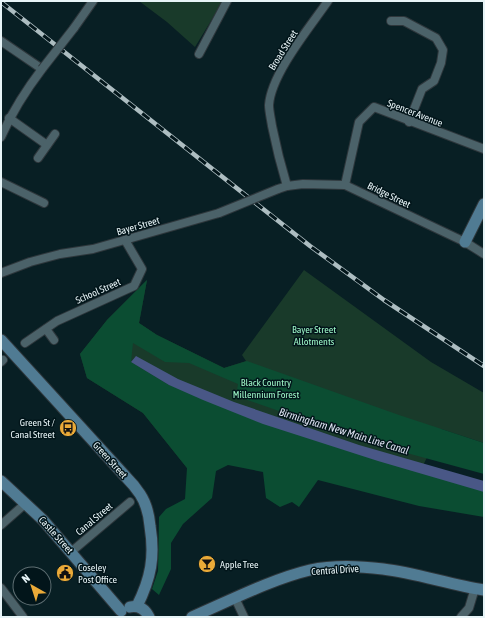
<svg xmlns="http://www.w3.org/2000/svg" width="485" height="618" font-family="'Asap Condensed',sans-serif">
<rect width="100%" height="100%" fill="#081f24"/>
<!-- green -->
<g fill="#193a2a">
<path d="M 139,1 L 223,1 L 195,47 L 167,22 Z"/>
<path d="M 304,270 L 431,362 L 484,393 L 484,443 L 441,429 L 405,502 L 224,433 L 187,468 L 143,413 L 87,378 L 80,354 L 107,320 L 147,280 L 139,323 L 157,335 L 224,368 L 246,361 L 242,355 Z"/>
</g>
<!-- forest -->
<path fill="#0b4d32" d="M 147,280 L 139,323 L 157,335 L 224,368 L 247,361 L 399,415 L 484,443 L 484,474 L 370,443 L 236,396 L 238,384 L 189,363 L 165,362 L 133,343 L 131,362 L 169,385 L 484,491 L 484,517 L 419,506 L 318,480 L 299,507 L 292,502 L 280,507 L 266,498 L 263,472 L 228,465 L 216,471 L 212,498 L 183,524 L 171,543 L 171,569 L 159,595 L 152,589 L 158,571 L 159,517 L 166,509 L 185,499 L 187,468 L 143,413 L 87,378 L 80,354 L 107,320 Z"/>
<!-- water -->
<path fill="#495786" d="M 136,356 L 178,379 L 234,402 L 359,445 L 484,481 L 484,492 L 378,461 L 263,424 L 203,400 L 169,385 L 131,362 Z"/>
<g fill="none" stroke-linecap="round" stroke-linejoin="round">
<defs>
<g id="street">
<path d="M 391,21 L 404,21 L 436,38 L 443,50 L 441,63 L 434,81 L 422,89 L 409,122"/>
<path d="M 74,28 L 93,1"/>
<path d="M 1,41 L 42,69 C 26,90 12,112 1,137"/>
<path d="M 199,54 L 227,1"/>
<path d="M 9,118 L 47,145"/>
<path d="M 38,158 L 55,134"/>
<path d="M 1,182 L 44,203"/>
<path d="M 345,185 L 359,122 L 374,107 L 484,149"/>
<path d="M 287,186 C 281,166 276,146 272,126 C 271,119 269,111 269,105 C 271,74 310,27 328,1"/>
<path d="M 278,189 L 287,186 L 303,184 L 345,185 L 465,242 L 484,254"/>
<path d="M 1,273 L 30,262 L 60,254 L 93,249 L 219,213"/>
<path d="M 46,329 L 54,340"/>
<path d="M 25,343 L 57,321 L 134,286 L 142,269 L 125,240"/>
<path d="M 1,362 L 3,360"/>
<path d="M 1,525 L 26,503"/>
<path d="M 71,552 L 130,502"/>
<path d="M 1,588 L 23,617"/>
<path d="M 235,598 L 244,617"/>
<path d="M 461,617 L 469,608 L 475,588"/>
</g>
<g id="secondary">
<path d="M 465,242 L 484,204"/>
<path d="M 1,340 L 126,477 C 131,482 136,488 140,494 C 146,503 149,515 150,526 C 155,557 151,578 137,606"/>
<path d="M 1,481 L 43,520 L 121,611"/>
<path d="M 130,607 C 139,605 145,609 149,617"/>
<path d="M 192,617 C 229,601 272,579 310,570 C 333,565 360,566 383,569 C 417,573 450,585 484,590"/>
</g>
</defs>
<!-- street casing -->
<use href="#street" stroke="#2e373c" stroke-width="10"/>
<!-- secondary casing -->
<use href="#secondary" stroke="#2e373c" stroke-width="13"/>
<!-- street -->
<use href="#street" stroke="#4b6269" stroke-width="8"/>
<!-- secondary -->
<use href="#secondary" stroke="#507b93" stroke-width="11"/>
<defs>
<path id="rail" d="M 1,2 L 310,246 L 384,300 L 484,366"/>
</defs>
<!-- rail casing -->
<use href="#rail" stroke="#adbdc1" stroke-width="4.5"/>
<!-- rail -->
<use href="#rail" stroke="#02151a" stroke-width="3" stroke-dasharray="9" stroke-linecap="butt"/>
<defs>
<g id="street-bridge">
<path d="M 42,69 L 74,28"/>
<path d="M 219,213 L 278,189"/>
</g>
</defs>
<!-- street-bridge casing -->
<use href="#street-bridge" stroke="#2e373c" stroke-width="10" stroke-linecap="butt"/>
<!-- street-bridge -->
<use href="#street-bridge" stroke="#4b6269" stroke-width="8"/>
</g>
<!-- icons -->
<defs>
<symbol id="bus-disc" viewBox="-11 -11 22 22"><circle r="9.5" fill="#eaaa38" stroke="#02151a"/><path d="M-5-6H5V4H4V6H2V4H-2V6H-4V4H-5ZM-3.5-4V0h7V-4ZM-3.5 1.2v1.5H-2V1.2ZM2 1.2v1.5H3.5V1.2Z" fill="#111"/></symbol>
<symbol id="bar-disc" viewBox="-11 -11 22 22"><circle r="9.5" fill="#eaaa38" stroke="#02151a"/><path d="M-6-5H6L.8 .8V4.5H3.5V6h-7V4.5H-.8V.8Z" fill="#111"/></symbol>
<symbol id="civic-disc" viewBox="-11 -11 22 22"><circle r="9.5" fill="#eaaa38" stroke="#02151a"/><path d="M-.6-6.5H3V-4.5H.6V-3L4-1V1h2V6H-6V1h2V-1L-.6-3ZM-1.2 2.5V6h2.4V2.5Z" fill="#111"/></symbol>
</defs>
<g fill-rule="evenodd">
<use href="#bus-disc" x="58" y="418" width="20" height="20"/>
<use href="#bar-disc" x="197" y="554" width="20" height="20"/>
<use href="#civic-disc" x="55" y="563" width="20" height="20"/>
</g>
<g text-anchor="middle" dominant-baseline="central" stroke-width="3" stroke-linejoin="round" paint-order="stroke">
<!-- street labels -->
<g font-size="10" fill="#e7f4f7" stroke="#02151a">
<text transform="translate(283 50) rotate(-58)">Broad Street</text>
<text transform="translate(415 113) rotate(21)">Spencer Avenue</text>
<text transform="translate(389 195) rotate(26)">Bridge Street</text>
<text transform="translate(138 226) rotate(-16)">Bayer Street</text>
<text transform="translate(98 291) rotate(-24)">School Street</text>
<text transform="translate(110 460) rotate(48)">Green Street</text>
<text transform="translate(94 519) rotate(-40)">Canal Street</text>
<text transform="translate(56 535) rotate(48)">Castle Street</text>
<text transform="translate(335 570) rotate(-4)">Central Drive</text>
</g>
<!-- park labels -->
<g font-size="10" fill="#9df6c7" stroke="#02151a">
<text x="314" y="329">Bayer Street<tspan x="314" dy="12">Allotments</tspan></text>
<text x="266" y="382">Black Country<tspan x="266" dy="12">Millennium Forest</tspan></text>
</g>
<!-- poi labels -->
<g font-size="10" fill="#e7f4f7" stroke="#02151a" text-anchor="start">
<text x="55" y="422" text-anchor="end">Green St /<tspan x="55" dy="12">Canal Street</tspan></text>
<text x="220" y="564">Apple Tree</text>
<text x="78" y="567">Coseley<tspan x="78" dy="12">Post Office</tspan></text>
</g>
<!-- water labels -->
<g font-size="11" font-style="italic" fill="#dfe4f3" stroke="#02151a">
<text transform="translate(344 431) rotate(17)">Birmingham New Main Line Canal</text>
</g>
</g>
<!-- border -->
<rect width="485" height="618" fill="none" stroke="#e7f4f7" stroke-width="4"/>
<!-- north arrow -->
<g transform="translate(32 586) rotate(321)"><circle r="19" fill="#02151a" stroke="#5e6e72"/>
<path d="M0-3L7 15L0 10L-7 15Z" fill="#eaaa38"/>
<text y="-6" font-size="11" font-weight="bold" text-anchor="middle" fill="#e7f4f7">N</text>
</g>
</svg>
